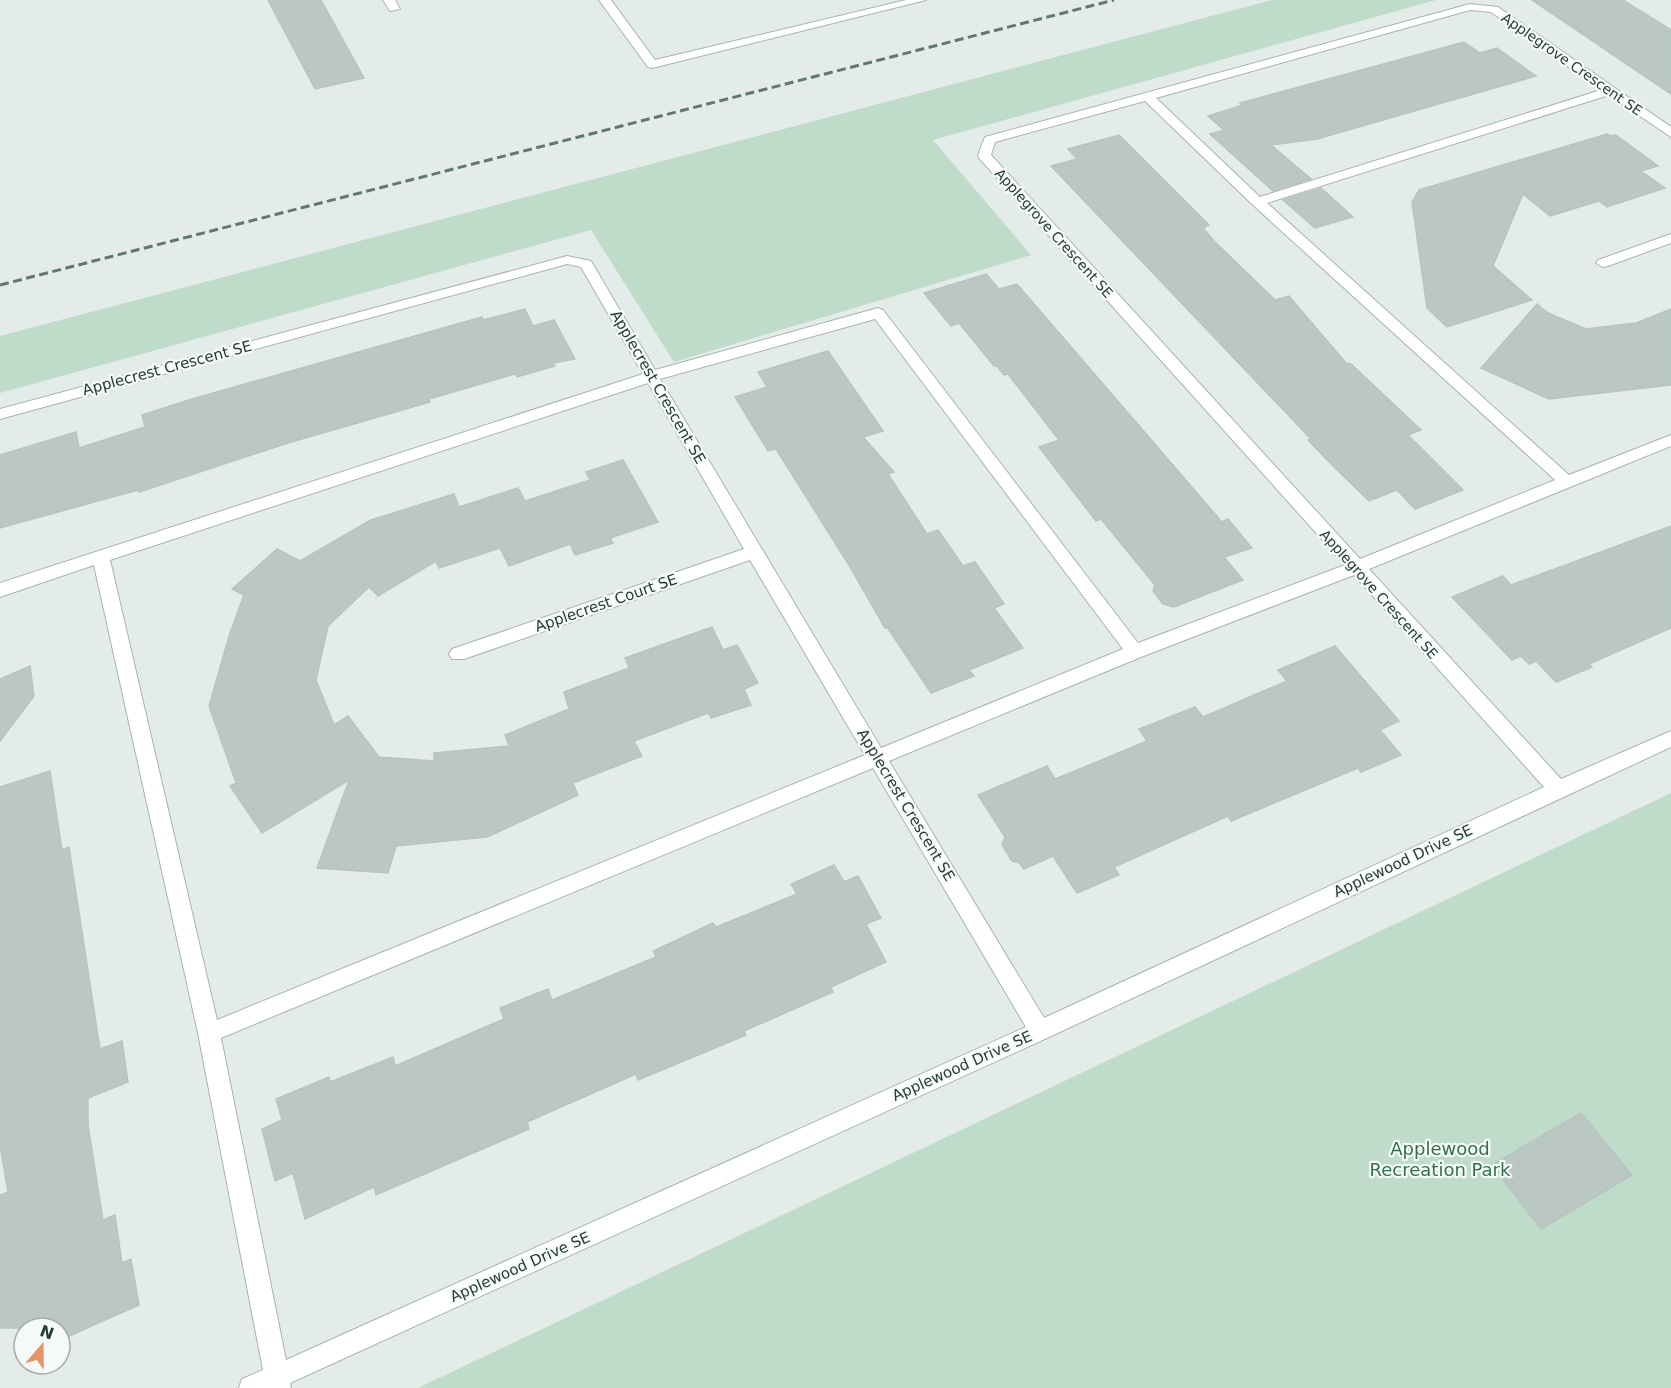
<svg xmlns="http://www.w3.org/2000/svg" width="1671" height="1388" font-family="'DejaVu Sans',sans-serif">
<rect width="100%" height="100%" fill="#e4ece9"/>
<!-- green -->
<g fill="#bfdbc9">
<path d="M 1272,0 L 1436,0 L 933,140 L 1031,255 L 674,362 L 591,230 L 0,393 L 0,336 Z"/>
<path d="M 1671,793 L 1671,1388 L 418,1388 Z"/>
</g>
<!-- building -->
<g fill="#bac7c3" stroke="#b7c5c1" stroke-width="1.5">
<path d="M 268,0 L 321,0 L 364,78 L 315,89 Z"/>
<path d="M 1532,0 L 1623,0 L 1671,30 L 1671,94 Z"/>
<path d="M 1464,42 L 1480,53 L 1497,48 L 1536,76 L 1317,139 L 1271,145 L 1311,179 L 1273,191 L 1210,134 L 1224,130 L 1208,116 L 1243,105 L 1240,103 Z"/>
<path d="M 1607,134 L 1611,136 L 1616,135 L 1658,166 L 1641,171 L 1665,188 L 1607,207 L 1599,201 L 1550,216 L 1523,194 L 1493,266 L 1532,300 L 1447,327 L 1427,308 L 1412,202 L 1419,190 Z"/>
<path d="M 1119,135 L 1209,225 L 1203,228 L 1215,242 L 1275,300 L 1289,296 L 1346,363 L 1351,364 L 1421,430 L 1408,435 L 1463,490 L 1415,509 L 1397,490 L 1369,501 L 1335,468 L 1308,440 L 1311,439 L 1051,166 L 1077,159 L 1068,149 Z"/>
<path d="M 1321,188 L 1353,217 L 1315,228 L 1283,200 Z"/>
<path d="M 986,274 L 999,289 L 1017,284 L 1222,522 L 1228,519 L 1252,548 L 1224,557 L 1243,580 L 1174,607 L 1163,604 L 1153,591 L 1155,585 L 1101,519 L 1096,521 L 1039,447 L 1059,440 L 1008,374 L 1004,375 L 997,366 L 994,366 L 959,323 L 951,326 L 924,293 Z"/>
<path d="M 1537,304 L 1548,313 L 1586,329 L 1636,323 L 1671,309 L 1671,385 L 1549,399 L 1481,368 Z"/>
<path d="M 525,309 L 533,326 L 554,320 L 575,359 L 553,363 L 555,366 L 517,377 L 515,374 L 429,399 L 430,402 L 288,443 L 139,492 L 138,490 L 0,528 L 0,455 L 76,432 L 79,448 L 145,427 L 142,415 L 192,399 L 482,317 L 483,320 Z"/>
<path d="M 828,351 L 883,431 L 863,437 L 894,472 L 888,474 L 927,534 L 938,530 L 963,566 L 975,562 L 1004,604 L 994,608 L 1023,648 L 969,670 L 974,676 L 931,693 L 887,627 L 885,628 L 847,562 L 776,449 L 768,451 L 735,397 L 767,387 L 758,372 Z"/>
<path d="M 623,460 L 658,522 L 610,538 L 613,543 L 575,555 L 570,544 L 509,566 L 500,548 L 439,568 L 436,561 L 378,596 L 369,587 L 328,626 L 316,680 L 334,725 L 348,716 L 379,757 L 434,761 L 434,753 L 509,746 L 505,735 L 569,709 L 564,692 L 629,668 L 625,658 L 712,627 L 723,650 L 737,645 L 758,683 L 744,689 L 751,705 L 711,718 L 708,713 L 634,741 L 642,756 L 573,783 L 578,795 L 487,837 L 396,846 L 388,873 L 317,868 L 349,780 L 262,833 L 230,786 L 236,783 L 209,706 L 230,633 L 244,595 L 232,589 L 277,549 L 300,561 L 371,520 L 454,494 L 459,507 L 518,488 L 525,501 L 590,480 L 586,472 Z"/>
<path d="M 1671,526 L 1671,628 L 1589,664 L 1592,667 L 1556,682 L 1536,661 L 1529,664 L 1521,656 L 1512,660 L 1452,597 L 1503,576 L 1511,585 Z"/>
<path d="M 1335,646 L 1399,721 L 1380,730 L 1401,755 L 1361,772 L 1358,768 L 1231,821 L 1228,816 L 1114,867 L 1119,875 L 1077,893 L 1053,856 L 1024,869 L 1019,863 L 1012,861 L 1002,845 L 1005,837 L 978,795 L 1047,766 L 1055,779 L 1092,764 L 1147,741 L 1139,729 L 1195,707 L 1203,717 L 1287,681 L 1278,670 Z"/>
<path d="M 30,666 L 34,696 L 0,741 L 0,679 Z"/>
<path d="M 50,771 L 62,850 L 69,847 L 100,1049 L 122,1041 L 128,1082 L 88,1098 L 88,1125 L 103,1220 L 115,1215 L 122,1263 L 131,1259 L 139,1305 L 60,1340 L 60,1328 L 0,1328 L 0,1195 L 8,1192 L 0,1145 L 0,787 Z"/>
<path d="M 834,865 L 844,882 L 858,876 L 881,918 L 866,924 L 886,962 L 831,987 L 833,992 L 744,1031 L 746,1035 L 638,1080 L 636,1074 L 527,1122 L 529,1129 L 376,1195 L 374,1187 L 305,1219 L 293,1173 L 275,1181 L 262,1129 L 282,1120 L 276,1099 L 329,1077 L 330,1082 L 393,1057 L 395,1066 L 504,1019 L 500,1008 L 548,989 L 552,1000 L 656,957 L 653,951 L 713,923 L 716,927 L 797,894 L 791,884 Z"/>
<path d="M 1581,1113 L 1632,1175 L 1541,1229 L 1492,1165 Z"/>
</g>
<g fill="none" stroke-linecap="round" stroke-linejoin="round">
<defs>
<g id="minor">
<path d="M 383,0 L 395,0 L 400,9 L 390,11 Z"/>
<path d="M 599,0 L 611,0 L 655,60 L 906,0 L 926,0 L 652,68 L 648,67 Z"/>
<path d="M 1470,4 L 1498,7 L 1671,127 L 1671,137 L 1609,95 L 1267,203 L 1569,475 L 1671,435 L 1671,446 L 1369,569 L 1561,779 L 1671,731 L 1671,747 L 1047,1038 L 290,1383 L 291,1388 L 239,1388 L 242,1379 L 263,1370 L 198,1033 L 94,565 L 0,597 L 0,583 L 643,374 L 581,267 L 567,264 L 0,419 L 0,409 L 567,256 L 591,261 L 655,370 L 878,308 L 883,310 L 1138,643 L 1345,565 L 979,158 L 978,155 L 985,137 ZM 1470,10 L 1491,12 L 1601,90 L 1260,197 L 1156,98 ZM 1145,101 L 1253,205 L 1555,480 L 1360,559 L 991,155 L 995,142 ZM 875,319 L 1123,649 L 881,748 L 660,379 ZM 648,383 L 744,549 L 452,649 L 449,654 L 452,659 L 464,659 L 750,560 L 865,755 L 217,1020 L 110,560 ZM 1354,575 L 1544,787 L 1044,1018 L 889,761 L 1141,657 ZM 873,768 L 1026,1027 L 286,1360 L 221,1038 Z"/>
<path d="M 1671,234 L 1671,243 L 1608,266 L 1603,267 L 1596,263 L 1598,260 Z"/>
</g>
</defs>
<!-- minor casing -->
<use href="#minor" stroke="#a7b4b0" stroke-width="2"/>
<!-- minor -->
<use href="#minor" fill="#fff" fill-rule="evenodd"/>
<!-- rail -->
<path stroke="#607873" stroke-width="3" stroke-dasharray="9 4.5" stroke-linecap="butt" d="M 0,285 L 1114,0"/>
</g>
<g text-anchor="middle" dominant-baseline="central" stroke-width="4.5" stroke-linejoin="round" paint-order="stroke">
<!-- far-street labels -->
<g font-size="14" fill="#253c38" stroke="#f5f9f7">
<text transform="translate(1572 64) rotate(35)">Applegrove Crescent SE</text>
<text transform="translate(1054 233) rotate(48)">Applegrove Crescent SE</text>
<text transform="translate(1379 594) rotate(48)">Applegrove Crescent SE</text>
</g>
<!-- street labels -->
<g font-size="15" fill="#253c38" stroke="#f5f9f7">
<text transform="translate(167 368) rotate(-15)">Applecrest Crescent SE</text>
<text transform="translate(658 387) rotate(60)">Applecrest Crescent SE</text>
<text transform="translate(606 603) rotate(-19)">Applecrest Court SE</text>
<text transform="translate(906 805) rotate(59)">Applecrest Crescent SE</text>
<text transform="translate(1403 861) rotate(-25)">Applewood Drive SE</text>
<text transform="translate(962 1066) rotate(-24)">Applewood Drive SE</text>
<text transform="translate(520 1267) rotate(-24)">Applewood Drive SE</text>
</g>
<!-- near-park labels -->
<g font-size="18" fill="#337050" stroke="#f5f9f7">
<text x="1440" y="1148">Applewood<tspan x="1440" dy="21">Recreation Park</tspan></text>
</g>
</g>
<!-- north arrow -->
<g transform="translate(42 1346) rotate(20)"><circle r="28" fill="#f5f9f7" stroke="#a2adab" stroke-width="1.5"/>
<path d="M0-4.5L10 22L0 15L-10 22Z" fill="#e59369"/>
<text y="-9" font-size="16" font-weight="bold" text-anchor="middle" fill="#253c38">N</text>
</g>
</svg>
